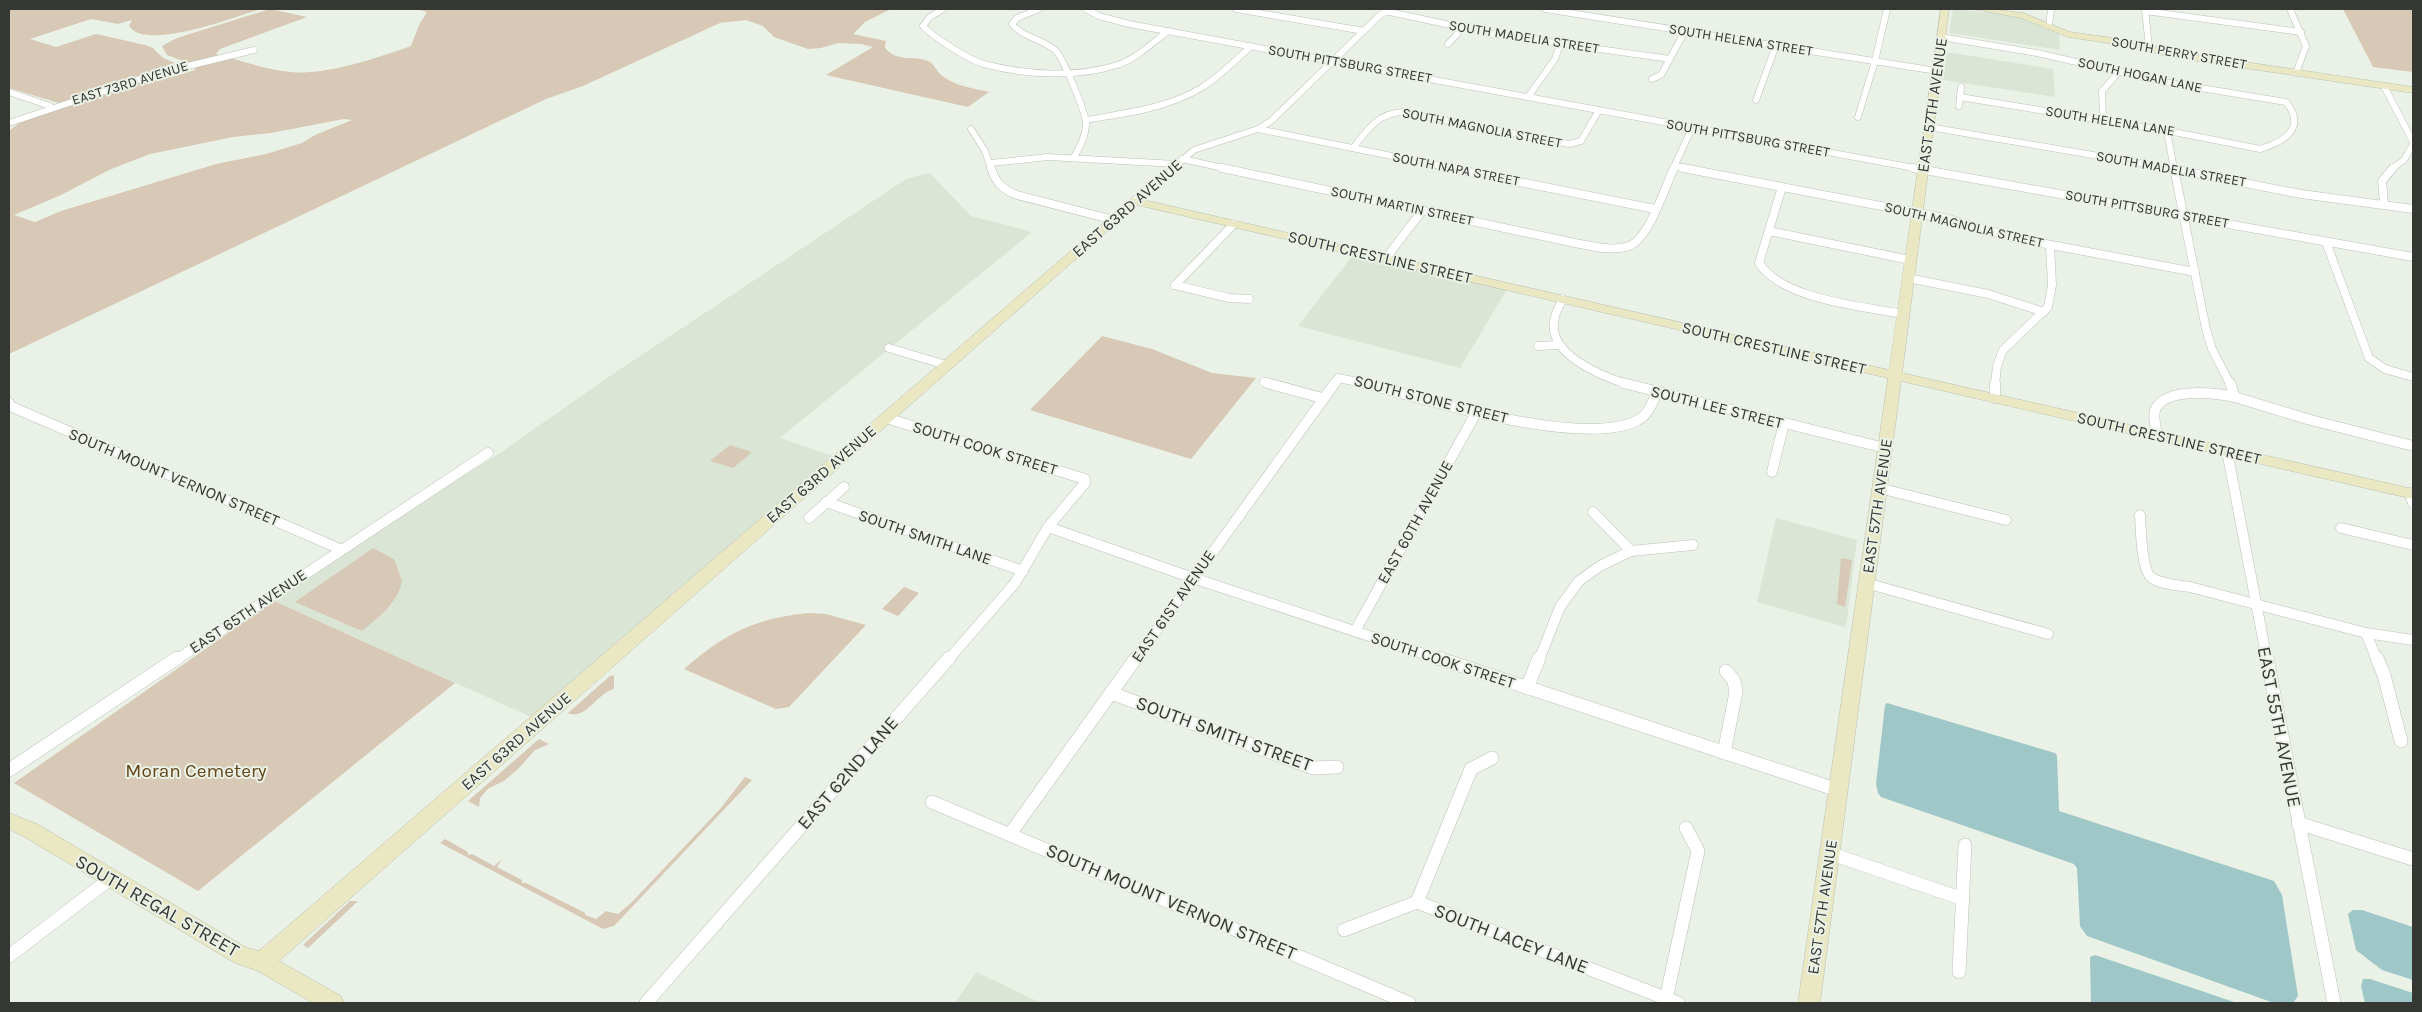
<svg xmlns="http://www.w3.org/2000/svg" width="2422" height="1012" font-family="Karla,sans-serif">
<rect width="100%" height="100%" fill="#eaf1e6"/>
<!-- built -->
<g fill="#dbe5d5">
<path d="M 1953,9 L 2017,16 L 2059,33 L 2060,50 L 1949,33 Z"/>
<path d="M 1947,52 L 2053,69 L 2055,97 L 1943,80 Z"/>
<path d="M 930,173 L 971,216 L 1032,232 L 780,438 L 833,456 L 531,717 L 274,601 L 412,507 L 496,456 L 604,380 L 906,179 Z"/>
<path d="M 1354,254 L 1507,289 L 1460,368 L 1298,326 Z"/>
<path d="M 1776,518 L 1857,540 L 1846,627 L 1757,602 Z"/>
<path d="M 976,972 L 1041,1003 L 955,1003 Z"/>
</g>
<!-- green -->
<g fill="#d7c9b6" fill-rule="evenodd">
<path d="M 9,9 L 261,9 C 237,16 146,52 129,26 L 132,20 L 118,24 L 91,19 L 30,39 L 56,47 L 96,34 L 145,45 L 153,48 L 163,58 L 175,63 L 59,103 L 9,88 Z"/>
<path d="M 270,9 L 307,17 L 220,49 L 216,54 C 240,60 266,70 291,72 C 325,76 380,57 411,46 L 419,25 L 427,12 L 416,9 L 891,9 L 865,22 L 853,34 L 886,41 L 885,48 C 898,63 913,55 928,61 C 935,64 936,71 941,75 C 955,86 972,88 989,92 L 968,107 L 826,75 L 873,47 L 861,44 L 838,43 L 821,48 L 808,49 L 774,37 L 763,26 L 746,20 L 720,23 L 583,86 L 546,99 L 9,354 L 9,131 L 23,120 L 137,82 L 172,77 L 195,70 L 196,66 L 167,55 L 162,46 L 177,38 ZM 344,119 L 352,120 L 315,135 L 302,143 L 266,154 L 216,164 L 61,211 L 35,222 L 14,215 L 61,195 L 109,170 L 150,154 L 233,137 L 271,133 Z"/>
<path d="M 2343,9 L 2413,9 L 2413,72 L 2373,67 Z"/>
<path d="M 1102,336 L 1152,349 L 1212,373 L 1256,378 L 1191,459 L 1030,410 Z"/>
<path d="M 730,445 L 752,452 L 733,468 L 710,461 Z"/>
<path d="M 373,548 L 394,559 L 402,581 C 397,604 380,616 362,631 L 295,602 Z"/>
<path d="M 1841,558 L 1852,560 L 1845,607 L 1837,604 Z"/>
<path d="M 904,587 L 919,593 L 898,616 L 882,609 Z"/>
<path d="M 274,601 L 455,683 L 198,891 L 14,783 Z"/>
<path d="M 808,613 L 826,614 L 866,625 L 789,707 L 776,709 L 684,669 C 723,634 756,618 808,613 Z"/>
<path d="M 614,675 L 614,689 C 597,693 585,721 568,713 L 610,676 Z"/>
<path d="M 539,739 L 549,744 L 535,750 L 519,768 L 504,781 L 489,788 L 480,798 L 479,807 L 468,801 Z"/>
<path d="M 745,777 L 752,780 L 614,926 L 603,929 L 440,843 L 445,839 L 468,852 L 468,855 L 472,854 L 494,866 L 502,859 L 497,867 L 522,880 L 522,883 L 526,883 L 585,913 L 585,915 L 596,919 L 606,911 L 618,914 L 632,902 L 720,809 Z"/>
<path d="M 350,901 L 358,901 L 308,948 L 303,945 Z"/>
</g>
<!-- water -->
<g fill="#9fc7c7">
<path d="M 1887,703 L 2055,753 L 2057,756 L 2059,811 L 2274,881 L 2282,895 L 2298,996 L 2293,1003 L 2274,1003 L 2087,936 L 2080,926 L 2077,868 L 2074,864 L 1881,797 L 1878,793 L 1876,784 L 1885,705 Z"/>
<path d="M 2353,910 L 2362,910 L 2413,927 L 2413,980 L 2382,970 L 2356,950 L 2348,914 Z"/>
<path d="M 2095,955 L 2237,1003 L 2091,1003 L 2090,957 Z"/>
<path d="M 2363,979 L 2370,979 L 2413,993 L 2413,1003 L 2365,1003 L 2361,986 Z"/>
</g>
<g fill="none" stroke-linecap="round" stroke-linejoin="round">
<defs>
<g id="street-far3">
<path d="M 943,9 L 930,17 L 923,26 C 933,37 969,60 984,64 C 1025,75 1077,78 1117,65 C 1136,59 1152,43 1168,31"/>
<path d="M 1039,9 L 1017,18 L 1012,24 C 1022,37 1042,39 1055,50 C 1063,57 1086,113 1086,124 C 1086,136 1080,147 1074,157"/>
<path d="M 1086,9 L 1099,16 L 1129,24 L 1920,169"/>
<path d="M 1236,9 L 1364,31"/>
<path d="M 1545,9 L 1937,71"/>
<path d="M 2145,9 L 2149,47"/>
<path d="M 2290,9 L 2306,46 L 2296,73"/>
<path d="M 1385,11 L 1492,34 L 1670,59"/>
<path d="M 2145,11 L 2301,32"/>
<path d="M 2049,26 L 2051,9"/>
<path d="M 1941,37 L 2037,53 L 2164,82 L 2286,102 C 2307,128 2284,142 2260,149 L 2179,133 L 1960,97"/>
<path d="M 1448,44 L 1462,29"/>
<path d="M 1652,79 L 1661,75 L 1685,31"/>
<path d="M 2384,86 L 2413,142"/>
<path d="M 9,92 L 50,106"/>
<path d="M 1528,97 L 1555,59 L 1560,44"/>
<path d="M 1756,100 L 1776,45"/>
<path d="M 1959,106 L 1961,87"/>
<path d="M 1858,117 L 1875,61 L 1887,9"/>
<path d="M 1086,120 C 1125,113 1166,109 1201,88 C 1219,77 1235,61 1251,46"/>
<path d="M 2103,120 L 2102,91 L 2119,72"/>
<path d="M 9,123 L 159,73 L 254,50"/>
<path d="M 1929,127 L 2175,169"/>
<path d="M 971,129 L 985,151 L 991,169"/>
<path d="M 1258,129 L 1456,169"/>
<path d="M 2167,131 L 2174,169"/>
<path d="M 1353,148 C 1367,130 1378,113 1403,112 L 1569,144 L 1581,141 L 1599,110"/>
<path d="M 1182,159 L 1228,169"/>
<path d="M 991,163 L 1048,157 L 1177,164"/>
<path d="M 1675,166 L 1689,169"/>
<path d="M 1172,169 L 1194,150 L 1258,129 L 1271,121 L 1380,15 L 1391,9"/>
<path d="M 1673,169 L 1692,128"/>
<path d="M 2391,169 L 2404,160 L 2413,144"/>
</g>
<g id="street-far2">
<path d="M 991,168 C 996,183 1002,189 1017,195 L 1114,220"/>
<path d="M 1222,168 L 1575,243 C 1592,246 1612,252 1629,246 C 1649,239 1665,187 1674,168"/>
<path d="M 1449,168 L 1655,209"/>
<path d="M 1683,168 L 1949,219 L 2019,239 L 2195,272"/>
<path d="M 1913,168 L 2413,257"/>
<path d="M 2167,168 L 2301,194 L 2413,209"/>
<path d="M 2174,168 L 2206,329 L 2212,349 L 2230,384"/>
<path d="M 1782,187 L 1759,263 C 1783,300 1862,306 1903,314"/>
<path d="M 1135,201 L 1174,168"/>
<path d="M 2384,204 L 2382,181 L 2393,168"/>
<path d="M 1769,231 L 1910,260"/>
<path d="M 2326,242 L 2369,358 L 2385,369 L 2413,377"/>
<path d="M 1386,258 L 1422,211"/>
<path d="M 1908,278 L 1988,294 L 2044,312"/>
<path d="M 1175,285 L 1234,224"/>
<path d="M 1175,285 L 1229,298 L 1249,299"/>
<path d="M 1563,299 C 1560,305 1556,311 1555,317 C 1544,353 1601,376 1627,384"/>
<path d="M 1538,346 L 1559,345"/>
<path d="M 889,348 L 946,365"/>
<path d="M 1264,382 L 1272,384"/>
<path d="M 1334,384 L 1338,378 L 1368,384"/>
<path d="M 1995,384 L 1997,366 L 2003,350 L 2048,307 L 2052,285 L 2050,245"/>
</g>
<g id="street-far1">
<path d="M 1267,383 L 1322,398"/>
<path d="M 1364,383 C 1423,399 1585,449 1638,420 C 1648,415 1653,402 1657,392"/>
<path d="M 1623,383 L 1885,448"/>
<path d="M 2235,397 L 2307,419 L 2413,446"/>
<path d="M 1995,398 L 1995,383"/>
<path d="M 9,403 L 10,406 L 340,549"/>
<path d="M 886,418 L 1085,479 L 1085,483 L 1048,527 L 1015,583 L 948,660"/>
<path d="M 2157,435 C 2156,427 2152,415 2156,408 C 2168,387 2216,393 2235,397 L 2230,383"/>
<path d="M 2227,451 L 2267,660"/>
<path d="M 1772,472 L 1784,423"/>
<path d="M 1879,488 L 2006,520"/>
<path d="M 2410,493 L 2413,503"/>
<path d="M 826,502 L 1023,571"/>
<path d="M 1593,512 L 1631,551"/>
<path d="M 2140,515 C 2141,529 2141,571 2152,578 C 2163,585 2178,585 2190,587 L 2366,633 L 2413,640"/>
<path d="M 809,518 L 844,487"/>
<path d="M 1048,527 L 1193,578 L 1442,660"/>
<path d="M 2341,528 L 2413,545"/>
<path d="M 1866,583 L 2048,634"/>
<path d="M 1355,631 L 1476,413"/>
<path d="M 2366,633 L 2377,660"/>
<path d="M 176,660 L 488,453"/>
<path d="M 1135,660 L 1335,383"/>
<path d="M 1539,660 L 1560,607 L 1579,581 L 1600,566 L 1631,551 L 1693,545"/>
</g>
<g id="street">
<path d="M 1438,658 L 1838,790"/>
<path d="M 2267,658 L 2334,1003"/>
<path d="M 2377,658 L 2384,675 L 2401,741"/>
<path d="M 1527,688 L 1539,658"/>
<path d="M 1111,693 L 1313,768 L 1337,767"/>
<path d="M 1724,753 L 1736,692 L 1734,681 L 1726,671"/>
<path d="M 9,770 L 177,658"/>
<path d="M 932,802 L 1409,1003"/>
<path d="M 2298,823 L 2413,859"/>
<path d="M 1010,834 L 1136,658"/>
<path d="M 1829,853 L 1963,899"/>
<path d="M 1417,902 L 1471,769 L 1492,758"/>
<path d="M 1344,930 L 1417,902 L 1678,1003"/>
<path d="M 9,956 L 110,879"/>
<path d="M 1959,972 L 1965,845"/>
<path d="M 1666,999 L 1698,851 L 1686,828"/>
<path d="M 646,1003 L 949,658"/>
</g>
<g id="secondary">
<path d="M 1941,9 L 1949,9 L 1902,373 L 2413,489 L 2413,499 L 1901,381 L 1820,1003 L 1798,1003 L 1888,378 L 1137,205 L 279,961 L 341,996 L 344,1003 L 313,1003 L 256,970 L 235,963 L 23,836 L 9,829 L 9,813 L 37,824 L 247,948 L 259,951 L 1131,199 L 1135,198 L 1889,370 Z"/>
<path d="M 1973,9 L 1992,9 L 2023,13 L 2070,32 L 2134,41 L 2171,51 L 2413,87 L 2413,93 L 2170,57 L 2133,47 L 2068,37 L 2021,18 Z"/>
</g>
</defs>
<!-- street-far3 casing -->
<use href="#street-far3" stroke="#bac1b6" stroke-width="7"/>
<!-- street-far2 casing -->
<use href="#street-far2" stroke="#bac1b6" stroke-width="9"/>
<!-- street-far1 casing -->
<use href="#street-far1" stroke="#bac1b6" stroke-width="11"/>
<!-- street casing -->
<use href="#street" stroke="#bac1b6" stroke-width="14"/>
<!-- secondary casing -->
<use href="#secondary" stroke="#bac1b6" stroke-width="1"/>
<!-- street-far3 -->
<use href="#street-far3" stroke="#fff" stroke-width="6"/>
<!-- street-far2 -->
<use href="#street-far2" stroke="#fff" stroke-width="8"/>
<!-- street-far1 -->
<use href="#street-far1" stroke="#fff" stroke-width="10"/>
<!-- street -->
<use href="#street" stroke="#fff" stroke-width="13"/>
<!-- secondary -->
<use href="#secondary" fill="#eae7c3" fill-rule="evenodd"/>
</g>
<g text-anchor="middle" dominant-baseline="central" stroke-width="4" stroke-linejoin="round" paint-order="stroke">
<!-- far-street labels -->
<g font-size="14" fill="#353733" stroke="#eaf1e6">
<text transform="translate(1524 37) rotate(9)">SOUTH MADELIA STREET</text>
<text transform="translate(1741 40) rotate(9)">SOUTH HELENA STREET</text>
<text transform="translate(2179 53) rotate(10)">SOUTH PERRY STREET</text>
<text transform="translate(1350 64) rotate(10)">SOUTH PITTSBURG STREET</text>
<text transform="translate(2140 75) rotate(12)">SOUTH HOGAN LANE</text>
<text transform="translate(130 83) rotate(-17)">EAST 73RD AVENUE</text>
<text transform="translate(2110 121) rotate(9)">SOUTH HELENA LANE</text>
<text transform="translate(1482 128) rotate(11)">SOUTH MAGNOLIA STREET</text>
<text transform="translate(1748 138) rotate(10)">SOUTH PITTSBURG STREET</text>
<text transform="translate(1456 169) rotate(11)">SOUTH NAPA STREET</text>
<text transform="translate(2171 169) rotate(10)">SOUTH MADELIA STREET</text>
<text transform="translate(1402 206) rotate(12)">SOUTH MARTIN STREET</text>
<text transform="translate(2147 209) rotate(10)">SOUTH PITTSBURG STREET</text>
<text transform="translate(1964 225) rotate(13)">SOUTH MAGNOLIA STREET</text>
</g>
<!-- street labels -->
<g font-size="16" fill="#353733" stroke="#eaf1e6">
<text transform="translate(1932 105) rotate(-82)">EAST 57TH AVENUE</text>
<text transform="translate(1127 208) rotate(-41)">EAST 63RD AVENUE</text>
<text transform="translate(1380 257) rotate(13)">SOUTH CRESTLINE STREET</text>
<text transform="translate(1774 348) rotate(13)">SOUTH CRESTLINE STREET</text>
<text transform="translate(1431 399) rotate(14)">SOUTH STONE STREET</text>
<text transform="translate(1717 407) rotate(14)">SOUTH LEE STREET</text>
<text transform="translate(2169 438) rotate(13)">SOUTH CRESTLINE STREET</text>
<text transform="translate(985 448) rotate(17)">SOUTH COOK STREET</text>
<text transform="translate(821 474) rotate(-41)">EAST 63RD AVENUE</text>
<text transform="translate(174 477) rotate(23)">SOUTH MOUNT VERNON STREET</text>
<text transform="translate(1877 506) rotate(-82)">EAST 57TH AVENUE</text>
<text transform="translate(1415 522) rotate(-61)">EAST 60TH AVENUE</text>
<text transform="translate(925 537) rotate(19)">SOUTH SMITH LANE</text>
<text transform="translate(1173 606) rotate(-55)">EAST 61ST AVENUE</text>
<text transform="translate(248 611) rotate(-34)">EAST 65TH AVENUE</text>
<text transform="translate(1443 660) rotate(18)">SOUTH COOK STREET</text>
<text transform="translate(516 741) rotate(-41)">EAST 63RD AVENUE</text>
<text transform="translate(1822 907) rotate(-82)">EAST 57TH AVENUE</text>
</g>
<!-- near-street labels -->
<g font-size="19" fill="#353733" stroke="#eaf1e6">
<text transform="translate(2279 727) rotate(79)">EAST 55TH AVENUE</text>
<text transform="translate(1224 734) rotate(20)">SOUTH SMITH STREET</text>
<text transform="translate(848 773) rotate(-49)">EAST 62ND LANE</text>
<text transform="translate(1171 902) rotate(23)">SOUTH MOUNT VERNON STREET</text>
<text transform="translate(157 906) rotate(30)">SOUTH REGAL STREET</text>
<text transform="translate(1511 939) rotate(21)">SOUTH LACEY LANE</text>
</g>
<!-- near-park labels -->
<g font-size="19" fill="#644619" stroke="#eaf1e6">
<text x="196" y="771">Moran Cemetery</text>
</g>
</g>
<!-- border -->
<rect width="2422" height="1012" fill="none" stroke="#353733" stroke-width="20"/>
</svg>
